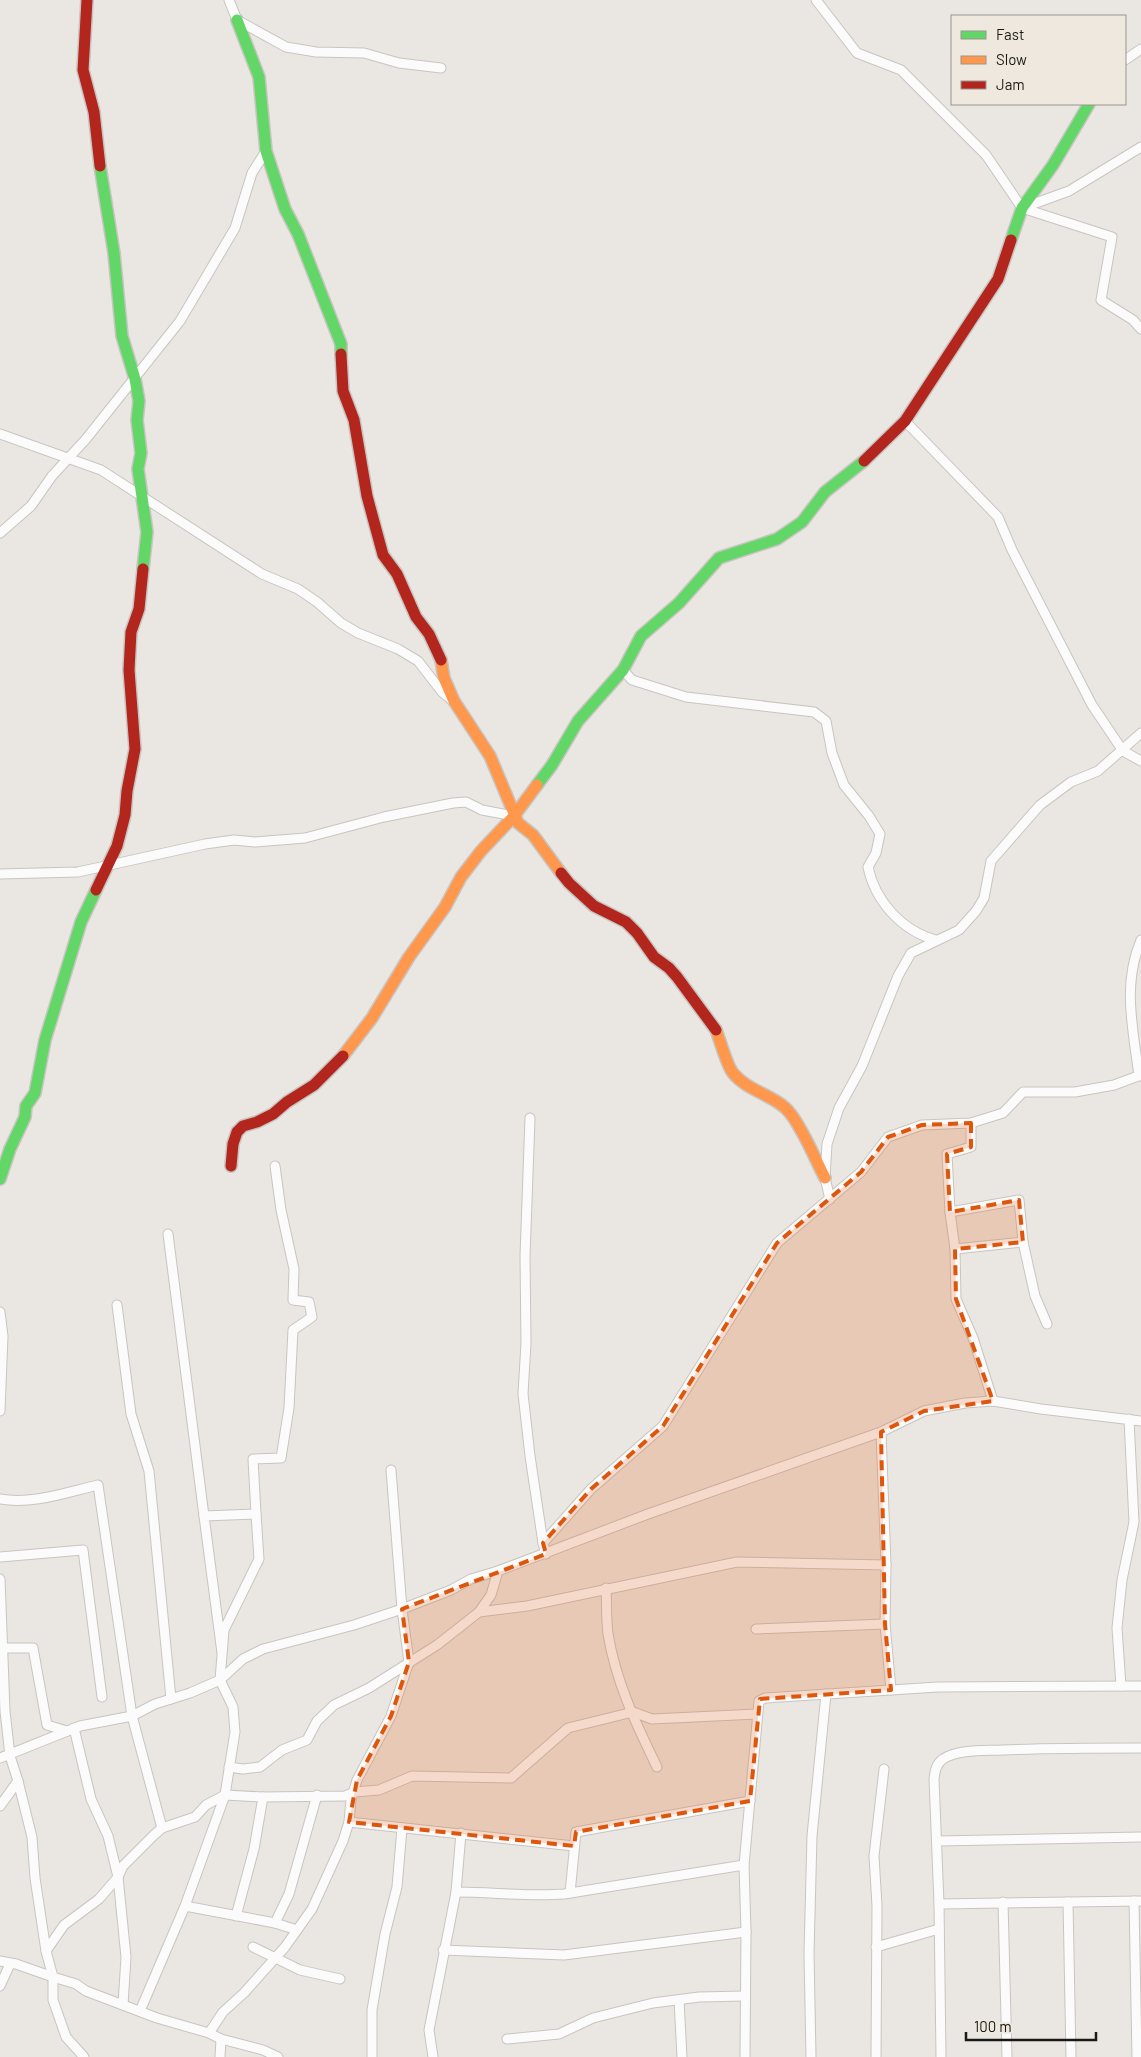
<svg xmlns="http://www.w3.org/2000/svg" width="1141" height="2057" font-family="Barlow,sans-serif">
<rect width="100%" height="100%" fill="#eae7e2"/>
<g fill="none" stroke-linecap="round" stroke-linejoin="round">
<defs>
<g id="street">
<path d="M 229,0 L 237,20 L 286,47 L 316,52 L 364,53 L 399,63 L 441,68"/>
<path d="M 816,0 L 857,53 L 901,70 L 986,155 L 1022,208 L 1112,237 L 1101,300 L 1133,320 L 1141,329"/>
<path d="M 1125,60 L 1141,49"/>
<path d="M 1022,208 L 1069,191 L 1141,147"/>
<path d="M 905,421 L 998,517 L 1012,550 L 1092,705 L 1123,751 L 1141,761"/>
<path d="M 0,434 L 101,470 L 262,574 L 298,589 L 317,602 L 341,623 L 358,633 L 398,649 L 418,661 L 442,692 L 453,701"/>
<path d="M 0,533 L 31,506 L 52,476 L 86,439 L 180,321 L 235,228 L 252,173 L 266,151"/>
<path d="M 623,670 L 632,680 L 686,697 L 814,712 L 826,721 L 832,753 L 844,785 L 869,816 L 880,834 L 876,853 L 868,867 C 875,901 902,931 936,940"/>
<path d="M 0,874 L 78,872 L 205,844 L 234,840 L 255,842 L 305,838 L 384,817 L 453,803 L 466,802 L 482,810 L 514,816"/>
<path d="M 1139,1076 C 1133,1028 1122,985 1141,940"/>
<path d="M 530,1118 L 525,1256 L 526,1343 L 523,1394 L 530,1456 L 543,1543"/>
<path d="M 971,1123 L 971,1147 L 947,1154 L 950,1212 L 955,1249 L 956,1299 L 973,1338 L 993,1401"/>
<path d="M 830,1199 L 825,1178 L 827,1144 L 839,1108 L 862,1066 L 898,976 L 911,953 L 959,930 L 976,911 L 984,898 L 991,861 L 1040,805 L 1071,782 L 1098,771 L 1141,733"/>
<path d="M 950,1212 L 1019,1200 L 1023,1242"/>
<path d="M 168,1234 L 204,1516"/>
<path d="M 955,1249 L 1023,1242 L 1035,1296 L 1047,1324"/>
<path d="M 117,1305 L 131,1414 L 149,1471 L 171,1699"/>
<path d="M 0,1312 L 3,1336 L 0,1411"/>
<path d="M 881,1432 L 886,1565 L 885,1624 L 891,1690"/>
<path d="M 0,1499 C 32,1505 67,1492 98,1485 L 132,1716 L 162,1828"/>
<path d="M 256,1514 L 253,1459 L 281,1458 L 289,1408 L 293,1330 L 312,1317 L 309,1302 L 293,1300 L 294,1269 L 281,1210 L 275,1166"/>
<path d="M 546,1554 L 543,1543 L 591,1489 L 663,1426 L 777,1243 L 861,1172 L 888,1137 L 922,1125 L 971,1123 L 1003,1113 L 1023,1092 L 1075,1092 L 1114,1085 L 1141,1075"/>
<path d="M 0,1557 L 83,1550 L 102,1697"/>
<path d="M 0,1579 L 5,1711 L 10,1756 L 18,1781 L 32,1837 L 35,1878 L 46,1951 L 53,1977 L 76,1984 L 86,1991 L 157,2018 L 209,2033 L 221,2039 L 263,2050 L 278,2057"/>
<path d="M 606,1588 C 607,1603 606,1619 608,1634 C 616,1682 636,1724 657,1767"/>
<path d="M 479,1612 L 527,1606 L 737,1562 L 886,1565"/>
<path d="M 756,1629 L 885,1624"/>
<path d="M 0,1648 L 33,1648 L 47,1725 L 67,1731"/>
<path d="M 1121,1686 L 1117,1628 L 1122,1580 L 1134,1522 L 1129,1419"/>
<path d="M 74,1728 L 91,1799 L 108,1836 L 118,1877 L 126,1957 L 123,2005"/>
<path d="M 0,1758 L 80,1726 L 132,1716 L 155,1704 L 190,1693 L 220,1680 L 243,1659 L 263,1649 L 354,1625 L 402,1609 L 451,1590 L 471,1579 L 498,1571 L 648,1514 L 881,1432 L 924,1411 L 965,1403 L 993,1401 L 1041,1409 L 1141,1421"/>
<path d="M 229,1767 L 243,1769 L 260,1767 L 282,1750 L 307,1740 L 317,1721 L 334,1705 L 369,1688 L 437,1645 L 479,1612 L 491,1595 L 498,1571"/>
<path d="M 0,1806 L 18,1781"/>
<path d="M 349,1822 L 574,1846"/>
<path d="M 937,1841 L 1141,1837"/>
<path d="M 456,1892 C 493,1892 528,1897 564,1894 L 744,1865"/>
<path d="M 570,1893 L 576,1832 L 750,1801"/>
<path d="M 1134,1901 L 1137,2057"/>
<path d="M 1003,1902 L 1007,2057"/>
<path d="M 1068,1902 L 1071,2057"/>
<path d="M 939,1904 L 1141,1901"/>
<path d="M 185,1906 L 275,1923 L 297,1930"/>
<path d="M 236,1916 L 254,1849 L 263,1797"/>
<path d="M 275,1923 L 289,1894 L 317,1795"/>
<path d="M 253,1947 L 300,1970 L 340,1979"/>
<path d="M 876,1947 L 939,1929"/>
<path d="M 443,1950 L 564,1955 L 746,1932"/>
<path d="M 46,1951 L 64,1925 L 99,1899 L 118,1877 L 123,1866 L 154,1835 L 162,1828 L 195,1817 L 206,1805 L 225,1795 L 263,1797 L 345,1796 L 354,1792 L 379,1790 L 412,1776 L 511,1778 L 568,1728 L 633,1712 L 652,1719 L 757,1714"/>
<path d="M 0,1961 L 16,1964 L 53,1977 L 53,2000 L 66,2037 L 84,2057"/>
<path d="M 0,1986 L 10,1964"/>
<path d="M 679,2000 L 682,2057"/>
<path d="M 140,2011 L 185,1906 L 225,1795 L 235,1732 L 233,1707 L 220,1680 L 224,1630 L 259,1559 L 256,1514 L 204,1516 L 222,1653"/>
<path d="M 209,2033 L 223,2012 L 244,1993 L 285,1947 L 312,1909 L 343,1841 L 349,1822 L 351,1800 L 357,1780 L 391,1716 L 409,1662 L 402,1609 L 391,1470"/>
<path d="M 507,2039 L 559,2034 L 593,2018 L 653,2003 L 699,1997 L 745,1996"/>
<path d="M 220,2057 L 221,2039"/>
<path d="M 372,2057 L 372,2010 L 385,1934 L 397,1887 L 402,1828"/>
<path d="M 433,2057 L 429,2030 L 456,1892 L 461,1833"/>
<path d="M 745,2057 L 746,1932 L 744,1865 L 759,1701 L 765,1698 L 938,1687 L 1141,1686"/>
<path d="M 811,2057 L 809,1953 L 812,1836 L 826,1694"/>
<path d="M 876,2057 L 877,1906 L 874,1856 L 884,1769"/>
<path d="M 941,2057 L 939,1904 L 934,1779 C 935,1771 936,1764 943,1759 C 959,1749 984,1751 1003,1750 C 1049,1748 1095,1748 1141,1748"/>
</g>
<g id="fast">
<path d="M 237,20 L 259,77 L 266,151 L 285,209 L 298,234 L 341,344 L 341,354"/>
<path d="M 100,166 L 114,253 L 122,336 L 135,379 L 139,401 L 137,420 L 141,453 L 138,469 L 147,532 L 143,569"/>
<path d="M 1011,240 L 1022,208 L 1053,165 L 1089,104"/>
<path d="M 537,785 L 552,765 L 578,721 L 623,670 L 641,636 L 679,603 L 719,558 L 777,539 L 802,522 L 825,492 L 864,461"/>
<path d="M 0,1179 L 10,1149 L 25,1117 L 26,1106 L 35,1093 L 45,1040 L 81,922 L 96,890"/>
</g>
<g id="slow">
<path d="M 441,660 L 444,678 L 454,701 L 490,756 L 518,823 L 533,835 L 561,873"/>
<path d="M 716,1030 C 720,1040 727,1066 733,1073 C 747,1091 777,1096 790,1113 C 804,1131 814,1157 825,1178"/>
<path d="M 343,1056 L 372,1018 L 409,957 L 445,907 L 461,877 L 481,851 L 514,816 L 537,785"/>
</g>
<g id="jam">
<path d="M 87,0 L 83,70 L 94,112 L 100,166"/>
<path d="M 341,354 L 343,391 L 354,420 L 367,496 L 383,555 L 397,574 L 416,617 L 429,634 L 441,660"/>
<path d="M 864,461 L 905,421 L 998,279 L 1011,240"/>
<path d="M 561,873 L 569,883 L 594,906 L 626,922 L 637,933 L 654,957 L 669,968 L 677,977 L 716,1030"/>
<path d="M 96,890 L 117,846 L 125,815 L 127,791 L 135,749 L 129,670 L 131,632 L 139,609 L 143,569"/>
<path d="M 231,1166 L 233,1144 L 237,1132 L 243,1126 L 257,1122 L 273,1114 L 287,1102 L 314,1085 L 343,1056"/>
</g>
</defs>
<!-- street casing -->
<use href="#street" stroke="#c8c5c1" stroke-width="11"/>
<!-- fast casing -->
<use href="#fast" stroke="#c8c5c1" stroke-width="14"/>
<!-- slow casing -->
<use href="#slow" stroke="#c8c5c1" stroke-width="14"/>
<!-- jam casing -->
<use href="#jam" stroke="#c8c5c1" stroke-width="14"/>
<!-- street -->
<use href="#street" stroke="#fcfbfb" stroke-width="9"/>
<!-- fast -->
<use href="#fast" stroke="#63d668" stroke-width="11"/>
<!-- slow -->
<use href="#slow" stroke="#ff974d" stroke-width="11"/>
<!-- jam -->
<use href="#jam" stroke="#b3261e" stroke-width="11"/>
</g>
<!-- marked area -->
<path fill="#de560c" fill-opacity="0.2" stroke="#de560c" stroke-width="4" stroke-dasharray="10 6" stroke-linejoin="round" d="M 971,1123 L 971,1147 L 947,1154 L 950,1212 L 1019,1200 L 1023,1242 L 955,1249 L 956,1299 L 993,1401 L 924,1411 L 881,1432 L 885,1624 L 891,1690 L 760,1699 L 750,1801 L 576,1832 L 574,1846 L 349,1822 L 357,1780 L 391,1716 L 409,1662 L 402,1609 L 546,1554 L 543,1543 L 591,1489 L 663,1426 L 777,1243 L 861,1172 L 888,1137 L 922,1125 Z"/>
<!-- legend -->
<rect x="951" y="15" width="175" height="90" fill="#eee8de" stroke="#9a958e"/>
<rect x="961" y="31" width="25" height="8" fill="#63d668" stroke="#9a958e"/>
<text x="996" y="40" font-size="15" fill="#1b1915">Fast</text>
<rect x="961" y="56" width="25" height="8" fill="#ff974d" stroke="#9a958e"/>
<text x="996" y="65" font-size="15" fill="#1b1915">Slow</text>
<rect x="961" y="81" width="25" height="8" fill="#b3261e" stroke="#9a958e"/>
<text x="996" y="90" font-size="15" fill="#1b1915">Jam</text>
<!-- scale -->
<path d="M966 2032v8h130v-8" fill="none" stroke="#1b1915" stroke-width="2.5"/>
<text x="974" y="2032" font-size="15" fill="#1b1915" stroke="#eee8de" stroke-width="4" paint-order="stroke">100 m</text>
</svg>
